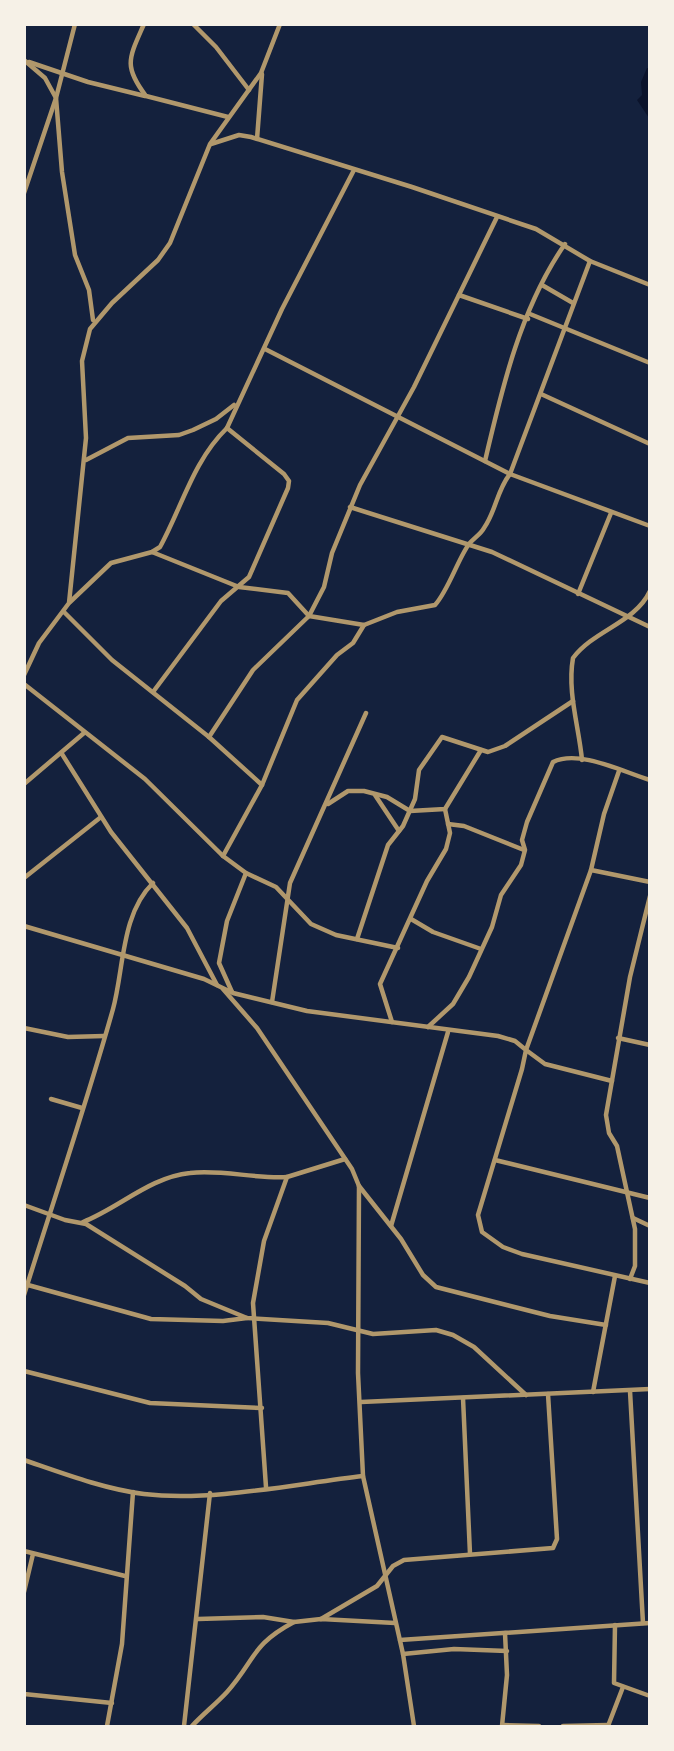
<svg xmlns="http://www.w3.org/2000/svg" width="674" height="1751" font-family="Cabin,sans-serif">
<rect width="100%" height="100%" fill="#14213d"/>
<!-- water -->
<path fill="#0b132b" d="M 647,68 L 650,68 L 649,118 L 637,100 L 642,95 L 641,82 Z"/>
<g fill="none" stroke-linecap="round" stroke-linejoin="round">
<!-- minor -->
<g stroke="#b1986c" stroke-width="4.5">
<path d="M 144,24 C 129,58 123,66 146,96 L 228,117"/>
<path d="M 193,24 L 216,47 L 249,90"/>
<path d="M 24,60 L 45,78 L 56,98 L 62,172 L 75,255 L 89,290 L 93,320"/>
<path d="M 29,62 L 88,82 L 145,96"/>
<path d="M 257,139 L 262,74"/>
<path d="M 211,144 L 239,135 L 251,137 L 412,187 L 536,229 L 590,261 L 650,285"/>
<path d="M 24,193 L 56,98 L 75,24"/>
<path d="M 542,285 L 573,303"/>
<path d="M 459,295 L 528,319"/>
<path d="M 530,314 L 650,363"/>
<path d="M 265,349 L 510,474 L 650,526"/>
<path d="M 541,394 L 650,444"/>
<path d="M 86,460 L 128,438 L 179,435 L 193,430 L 216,419 L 234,405"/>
<path d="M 485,461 C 502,388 521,307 565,244"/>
<path d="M 350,507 L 492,552 L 650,627"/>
<path d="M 152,552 L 239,587 L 288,593 L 309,616 L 364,625 L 397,612 L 435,605 C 448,591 458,559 469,544 C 474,538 481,534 484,528 C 496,511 497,490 510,474 L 590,261"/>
<path d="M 578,594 L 611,513"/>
<path d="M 70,602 L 111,563 L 152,552 L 160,547 C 182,507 193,461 227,428 L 282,309 L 354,170"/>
<path d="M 64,612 L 112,660 L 209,737 L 262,785"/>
<path d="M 24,675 L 39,643 L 69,603 L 86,438 L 82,361 L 90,329 L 112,303 L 158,260 L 170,243 L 210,144 L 261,73 L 280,24"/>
<path d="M 24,684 L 145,779 L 223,856 L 246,873 L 276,887 L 311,924 L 336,935 L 398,948"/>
<path d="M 153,692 L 221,601 L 249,577 L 288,488 L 289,481 L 284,474 L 227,428"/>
<path d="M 209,737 L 253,670 L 309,616 L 324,587 L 332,553 L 360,485 L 414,387 L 497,217"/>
<path d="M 62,754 L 111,832 L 187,928 L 217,985"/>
<path d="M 582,760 C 579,727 567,692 573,658 C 594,630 635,623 650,591"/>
<path d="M 24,784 L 84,733"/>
<path d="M 375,795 L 399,831"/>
<path d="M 328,804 L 348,791 L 364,791 L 387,797 L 410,811 L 445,809 L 481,750"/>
<path d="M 448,824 L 464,826 L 524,850"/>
<path d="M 223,856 L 262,785 L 297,700 L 337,655 L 353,643 L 364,625"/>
<path d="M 591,870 L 650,882"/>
<path d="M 24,878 L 101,817"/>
<path d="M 411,919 L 433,932 L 481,949"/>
<path d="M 24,926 L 204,979 L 233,993 L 307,1011 L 498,1036 L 515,1041 L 526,1050 L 522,1069 L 478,1215 L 482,1232 L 503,1247 L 522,1254 L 650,1283"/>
<path d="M 357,939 L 388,845 L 403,826 L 415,799 L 419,770 L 442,737 L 488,752 L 505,746 L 573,701"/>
<path d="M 223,989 L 257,1028 L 352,1169 L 359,1186 L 358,1373 L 363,1476 L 403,1654 L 414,1726"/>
<path d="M 232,992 L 219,963 L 227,921 L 246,873"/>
<path d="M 272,1002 L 290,883 L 366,713"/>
<path d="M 392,1022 L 380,984 L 427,881 L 446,849 L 450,833 L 445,809"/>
<path d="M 428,1027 L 453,1004 L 469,977 L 492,927 L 501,895 L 521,865 L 525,850 L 522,840 L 527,822 L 553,762 C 579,749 623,772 650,780"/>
<path d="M 24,1028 L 68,1037 L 104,1036"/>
<path d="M 618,1038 L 650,1045"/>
<path d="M 612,1081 L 545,1064 L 526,1050 L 591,870 L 604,814 L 619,771"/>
<path d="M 51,1099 L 82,1108"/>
<path d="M 495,1160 L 650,1198"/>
<path d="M 359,1186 L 401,1239 L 423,1275 L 436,1287 L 550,1316 L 606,1325"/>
<path d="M 24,1205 L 65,1220 L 86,1224 L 185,1286 L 201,1299 L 247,1318 L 328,1323 L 373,1334 L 436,1330 L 453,1335 L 474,1347 L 526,1395"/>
<path d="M 633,1218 L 650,1226"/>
<path d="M 83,1222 C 119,1208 150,1177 190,1173 C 221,1169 254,1179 287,1177"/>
<path d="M 391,1226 L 448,1032"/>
<path d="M 630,1279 L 635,1266 L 635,1229 L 617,1146 L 609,1133 L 606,1115 L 630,977 L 650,896"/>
<path d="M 28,1285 L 151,1319 L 223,1321 L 247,1318"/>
<path d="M 24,1295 C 54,1199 86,1105 113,1009 C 124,969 121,914 153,883"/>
<path d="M 24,1371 L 150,1403 L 262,1408"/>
<path d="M 630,1391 L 643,1623"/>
<path d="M 593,1392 L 615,1276"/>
<path d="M 463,1398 L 470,1554"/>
<path d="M 361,1402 L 650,1389"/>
<path d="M 24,1460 C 62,1473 104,1489 144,1494 C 212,1502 294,1484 363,1476"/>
<path d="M 266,1487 L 253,1303 L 264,1241 L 287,1177 L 345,1159"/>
<path d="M 24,1551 L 125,1576"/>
<path d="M 24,1592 L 33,1554"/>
<path d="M 198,1619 L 263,1617 L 294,1622 L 321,1619 L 395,1623"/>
<path d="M 321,1619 L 377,1586 L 393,1566 L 404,1560 L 553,1548 L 557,1539 L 548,1394"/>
<path d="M 615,1625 L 614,1683 L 650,1696"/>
<path d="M 400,1640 L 650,1623"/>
<path d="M 403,1654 L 454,1649 L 507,1651"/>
<path d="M 24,1694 L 112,1703"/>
<path d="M 503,1725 L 539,1726"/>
<path d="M 107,1726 L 122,1644 L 133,1492"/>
<path d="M 184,1726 L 210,1493"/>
<path d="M 192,1726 C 203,1714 216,1704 227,1692 C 256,1659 251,1645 294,1622"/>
<path d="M 502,1726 L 507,1675 L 505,1633"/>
<path d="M 563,1726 L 608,1725"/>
<path d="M 608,1726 L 623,1687"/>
</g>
</g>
<!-- border -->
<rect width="674" height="1751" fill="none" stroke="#f6f1e7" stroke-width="52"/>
</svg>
